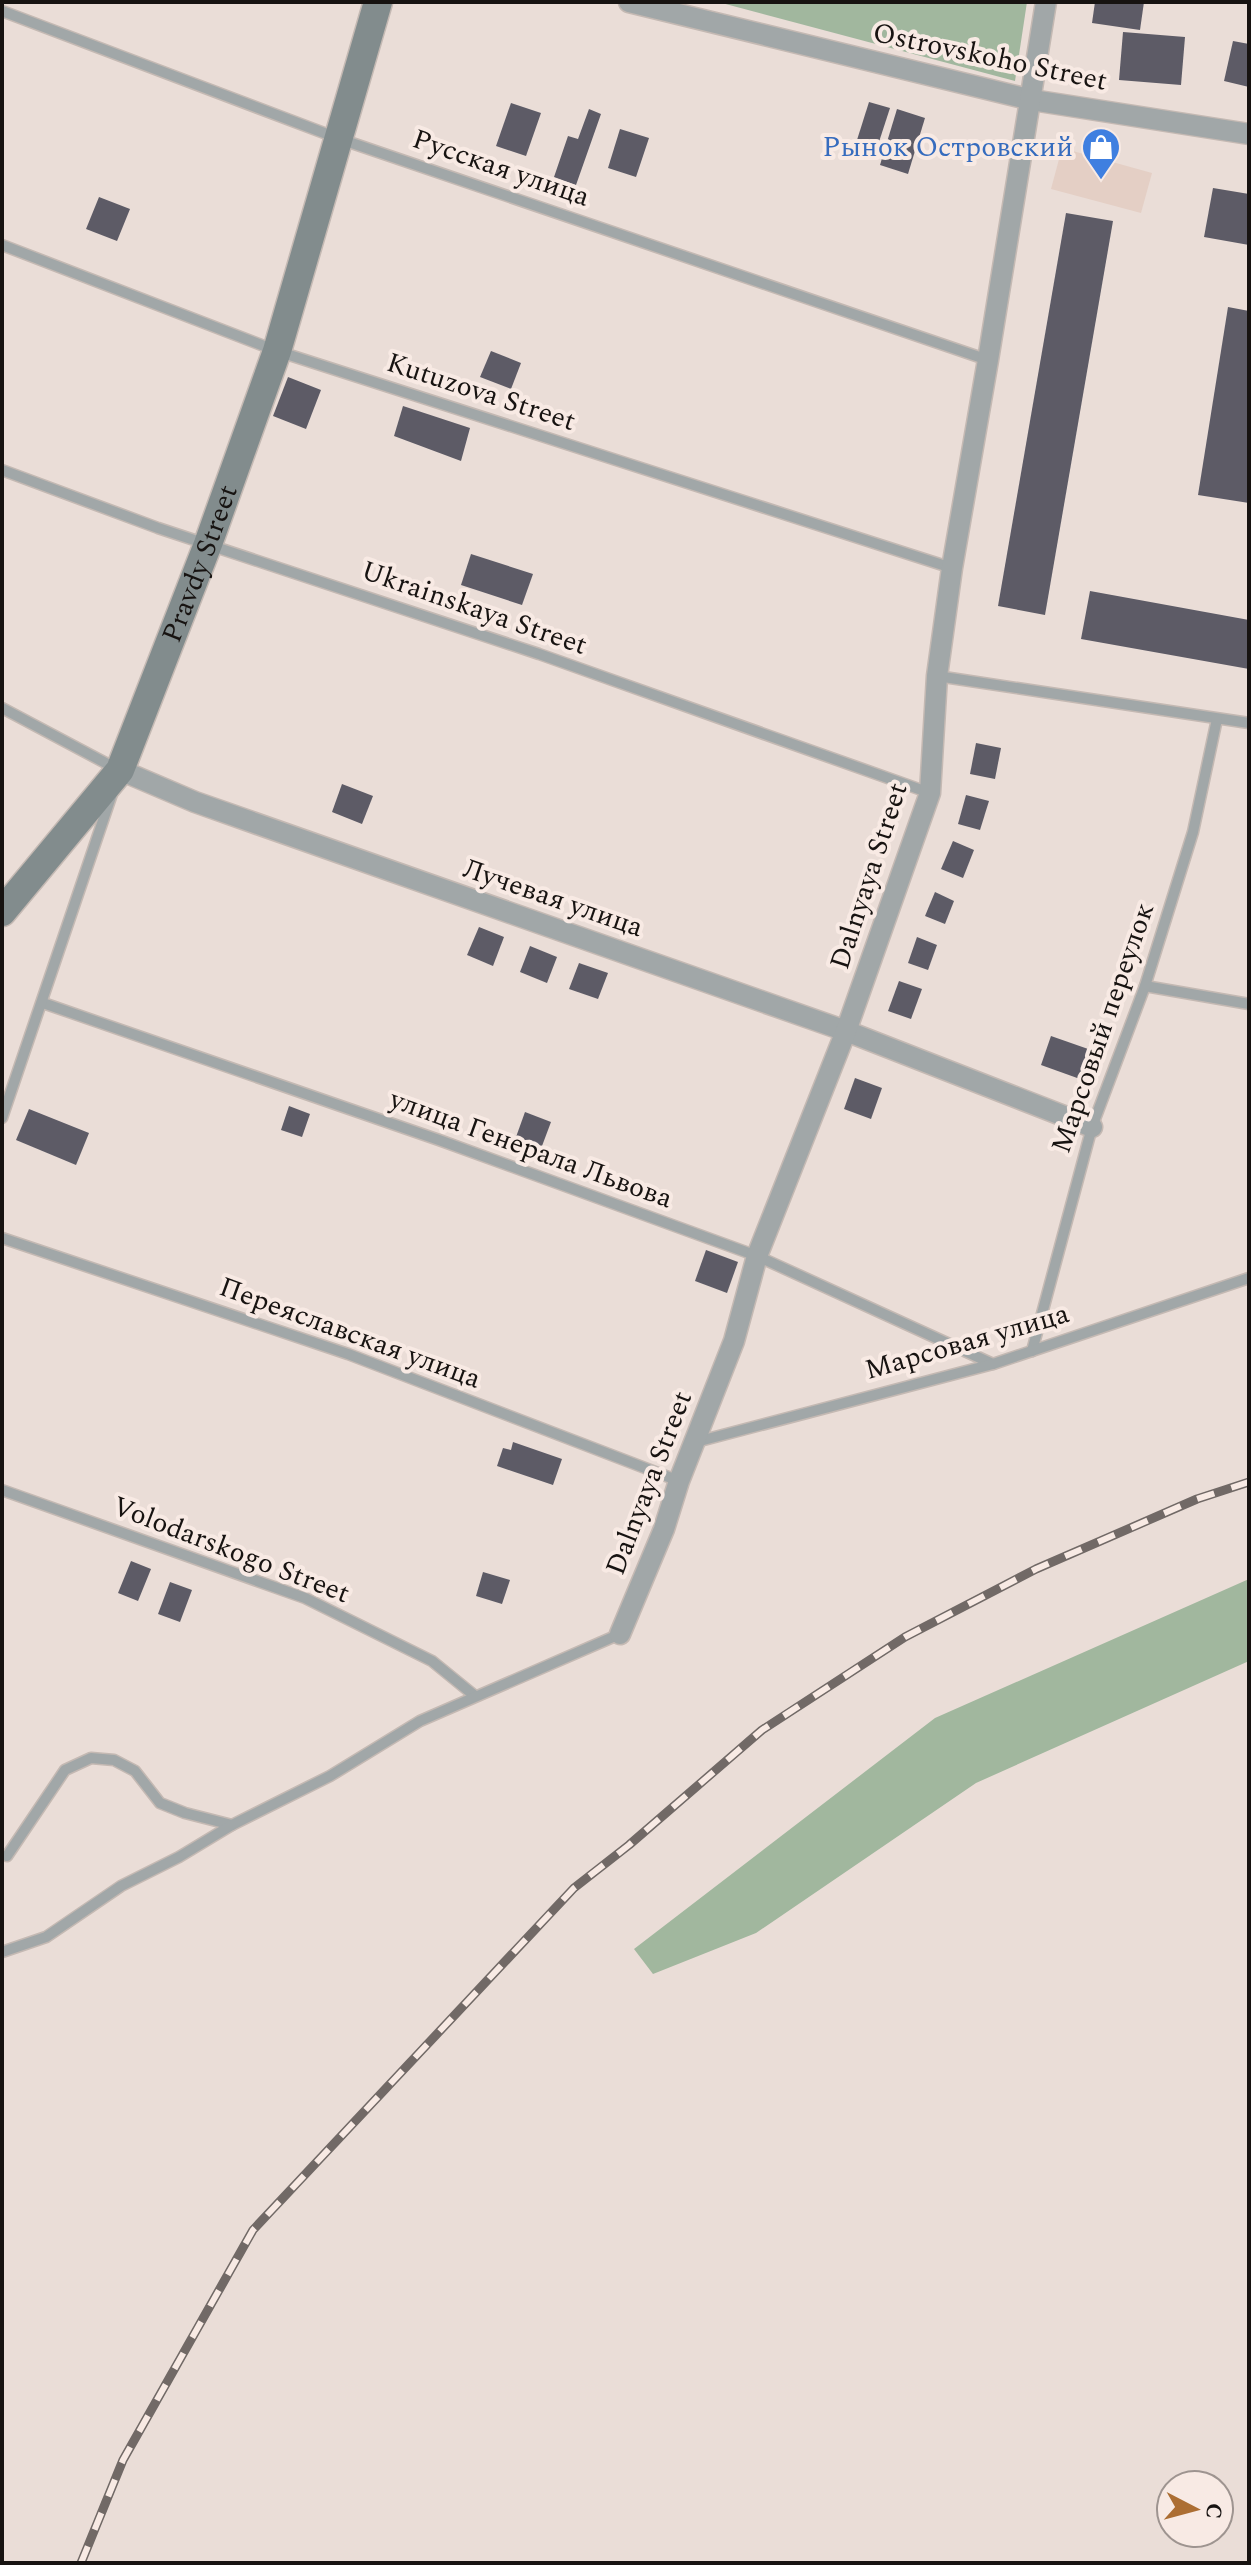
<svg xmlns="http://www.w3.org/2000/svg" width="1251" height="2565" font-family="Spectral,serif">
<rect width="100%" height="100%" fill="#eaddd7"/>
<!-- built -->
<path fill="#e4cfc5" d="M 1062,148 L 1152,173 L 1141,213 L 1051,189 Z"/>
<!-- green -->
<g fill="#a1b79e">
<path d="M 718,2 L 1027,2 L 1015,81 Z"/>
<path d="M 1249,1579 L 1249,1661 L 976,1783 L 756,1933 L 653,1974 L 634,1949 L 935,1718 Z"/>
</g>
<!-- building -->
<g fill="#5d5b66">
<path d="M 1095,2 L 1144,2 L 1140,30 L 1092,23 Z"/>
<path d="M 1123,32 L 1185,37 L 1181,85 L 1119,80 Z"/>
<path d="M 1233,41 L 1249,44 L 1249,87 L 1224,81 Z"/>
<path d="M 869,102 L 890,108 L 877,148 L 857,140 Z"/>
<path d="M 511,103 L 541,113 L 526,156 L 496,146 Z"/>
<path d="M 589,109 L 601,114 L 576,185 L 554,177 L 568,136 L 578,139 Z"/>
<path d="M 897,109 L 925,118 L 908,174 L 880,165 Z"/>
<path d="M 620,129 L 649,138 L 636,177 L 608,168 Z"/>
<path d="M 1213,188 L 1249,194 L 1249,245 L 1204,237 Z"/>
<path d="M 99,197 L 130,209 L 117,241 L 86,229 Z"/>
<path d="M 1066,213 L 1113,221 L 1045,615 L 998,606 Z"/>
<path d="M 1228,307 L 1249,311 L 1249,503 L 1198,495 Z"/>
<path d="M 491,351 L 521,363 L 511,389 L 480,377 Z"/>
<path d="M 288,377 L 321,390 L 306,429 L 273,416 Z"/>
<path d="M 403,406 L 470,428 L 461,461 L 394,436 Z"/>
<path d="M 471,554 L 533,574 L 522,605 L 461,585 Z"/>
<path d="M 1090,591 L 1249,620 L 1249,669 L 1081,639 Z"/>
<path d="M 976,743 L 1001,748 L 995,779 L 970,774 Z"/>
<path d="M 342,784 L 373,796 L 362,824 L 332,812 Z"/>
<path d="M 966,795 L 989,801 L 980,830 L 958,824 Z"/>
<path d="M 953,841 L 974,850 L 963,878 L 941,869 Z"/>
<path d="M 935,892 L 954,901 L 945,924 L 925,916 Z"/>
<path d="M 479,927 L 504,937 L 493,966 L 467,955 Z"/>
<path d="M 917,937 L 937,945 L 928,970 L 908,963 Z"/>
<path d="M 530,946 L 557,957 L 547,983 L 520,972 Z"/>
<path d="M 579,963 L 608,973 L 598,999 L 569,989 Z"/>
<path d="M 899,981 L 922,989 L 911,1019 L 888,1011 Z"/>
<path d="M 1051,1036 L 1091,1050 L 1080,1079 L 1041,1065 Z"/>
<path d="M 855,1078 L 882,1088 L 871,1119 L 844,1109 Z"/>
<path d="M 289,1106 L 310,1114 L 302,1137 L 281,1130 Z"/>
<path d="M 29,1109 L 89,1133 L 76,1165 L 16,1140 Z"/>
<path d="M 525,1112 L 551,1122 L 542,1146 L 516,1137 Z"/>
<path d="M 706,1250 L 738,1262 L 727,1293 L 695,1281 Z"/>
<path d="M 513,1442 L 562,1459 L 553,1485 L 497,1466 L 503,1448 L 511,1450 Z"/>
<path d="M 131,1561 L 151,1569 L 138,1601 L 118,1593 Z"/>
<path d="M 483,1572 L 510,1580 L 502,1604 L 476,1596 Z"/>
<path d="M 170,1582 L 192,1590 L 180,1622 L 158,1614 Z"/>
</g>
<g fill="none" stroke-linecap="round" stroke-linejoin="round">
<defs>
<g id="lane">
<path d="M 2,11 L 340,139 L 988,360"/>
<path d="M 2,245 L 277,351 L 952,568"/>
<path d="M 2,470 L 158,528 L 539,654 L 930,793"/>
<path d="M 937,676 L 1249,723"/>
<path d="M 2,708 L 117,769"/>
<path d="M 1145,986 L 1249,1004"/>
<path d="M 43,1003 L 439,1140 L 757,1256 L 993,1364"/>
<path d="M 2,1118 L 112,794"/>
<path d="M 2,1238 L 348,1354 L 679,1481"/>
<path d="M 1032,1351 L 1092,1127 L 1145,986 L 1193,832 L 1217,719"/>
<path d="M 696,1442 L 993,1364 L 1249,1278"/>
<path d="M 2,1490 L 305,1598 L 432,1661 L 475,1696"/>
<path d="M 7,1856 L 65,1770 L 91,1758 L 114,1760 L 135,1771 L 160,1803 L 185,1813 L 232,1825"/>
<path d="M 2,1952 L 46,1937 L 121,1886 L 179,1857 L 232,1825 L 330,1776 L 420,1721 L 620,1634"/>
</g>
<g id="street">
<path d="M 629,2 L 1032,100 L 1249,134"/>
<path d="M 120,770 L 195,802 L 846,1031 L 1092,1127"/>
<path d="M 620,1634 L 664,1529 L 679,1481 L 734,1341 L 757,1256 L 846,1031 L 930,793 L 937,676 L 952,568 L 988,360 L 1046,2"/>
</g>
<g id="secondary">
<path id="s1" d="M 2,912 L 120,770 L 208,544 L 277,351 L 378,2"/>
</g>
</defs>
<!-- lane casing -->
<use href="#lane" stroke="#c4b9b3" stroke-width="13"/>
<!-- street casing -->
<use href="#street" stroke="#c4b9b3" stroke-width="23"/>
<!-- secondary casing -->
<use href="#secondary" stroke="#c4b9b3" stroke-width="31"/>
<!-- lane -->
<use href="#lane" stroke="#a1a7a8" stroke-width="10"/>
<!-- street -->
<use href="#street" stroke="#a1a7a8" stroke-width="20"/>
<!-- secondary -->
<use href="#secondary" stroke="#828c8d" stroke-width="28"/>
<defs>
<path id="rail" d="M 81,2563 L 123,2460 L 253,2230 L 574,1888 L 629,1845 L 762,1730 L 905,1637 L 1036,1569 L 1197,1499 L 1249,1482"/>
</defs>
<!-- rail casing -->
<use href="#rail" stroke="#716966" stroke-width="9"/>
<!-- rail -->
<use href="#rail" stroke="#f8eae4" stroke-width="6" stroke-dasharray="18" stroke-linecap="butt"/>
</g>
<!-- icons -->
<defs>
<symbol id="shop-pin" viewBox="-11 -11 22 30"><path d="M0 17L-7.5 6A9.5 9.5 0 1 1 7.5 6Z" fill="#3f7fe0" stroke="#f8eae4"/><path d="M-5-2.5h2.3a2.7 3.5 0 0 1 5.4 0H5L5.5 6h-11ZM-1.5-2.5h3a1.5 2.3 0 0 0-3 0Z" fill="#fff"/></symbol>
</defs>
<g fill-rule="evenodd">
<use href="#shop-pin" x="1079" y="125" width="44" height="60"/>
</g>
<g text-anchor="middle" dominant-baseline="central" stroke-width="8" stroke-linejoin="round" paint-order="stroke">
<!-- street labels -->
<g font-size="28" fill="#171311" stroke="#f8eae4">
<text transform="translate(990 57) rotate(12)">Ostrovskoho Street</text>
<text transform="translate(501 168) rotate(19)">Русская улица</text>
<text transform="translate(481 392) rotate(18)">Kutuzova Street</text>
<text stroke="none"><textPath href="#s1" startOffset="406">Pravdy Street</textPath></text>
<text transform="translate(474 608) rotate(19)">Ukrainskaya Street</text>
<text transform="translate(869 876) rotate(-72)">Dalnyaya Street</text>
<text transform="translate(553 898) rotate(19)">Лучевая улица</text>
<text transform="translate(1103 1028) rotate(-71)">Марсовый переулок</text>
<text transform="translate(531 1149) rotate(20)">улица Генерала Львова</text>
<text transform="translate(350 1333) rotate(20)">Переяславская улица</text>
<text transform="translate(967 1342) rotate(-16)">Марсовая улица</text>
<text transform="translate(649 1483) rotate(-69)">Dalnyaya Street</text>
<text transform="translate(231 1550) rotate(21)">Volodarskogo Street</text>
</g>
<!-- shop labels -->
<g font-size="28" fill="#366cbe" stroke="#f8eae4" text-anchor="end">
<text x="1073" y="147">Рынок Островский</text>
</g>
</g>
<!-- border -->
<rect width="1251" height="2565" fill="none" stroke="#171311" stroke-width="8"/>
<!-- north arrow -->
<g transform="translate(1195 2509) rotate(96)"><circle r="38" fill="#f8eae4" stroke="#9e9490" stroke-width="2"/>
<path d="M0-6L14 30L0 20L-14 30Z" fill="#ac6e33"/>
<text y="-12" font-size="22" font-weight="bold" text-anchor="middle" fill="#171311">С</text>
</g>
</svg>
